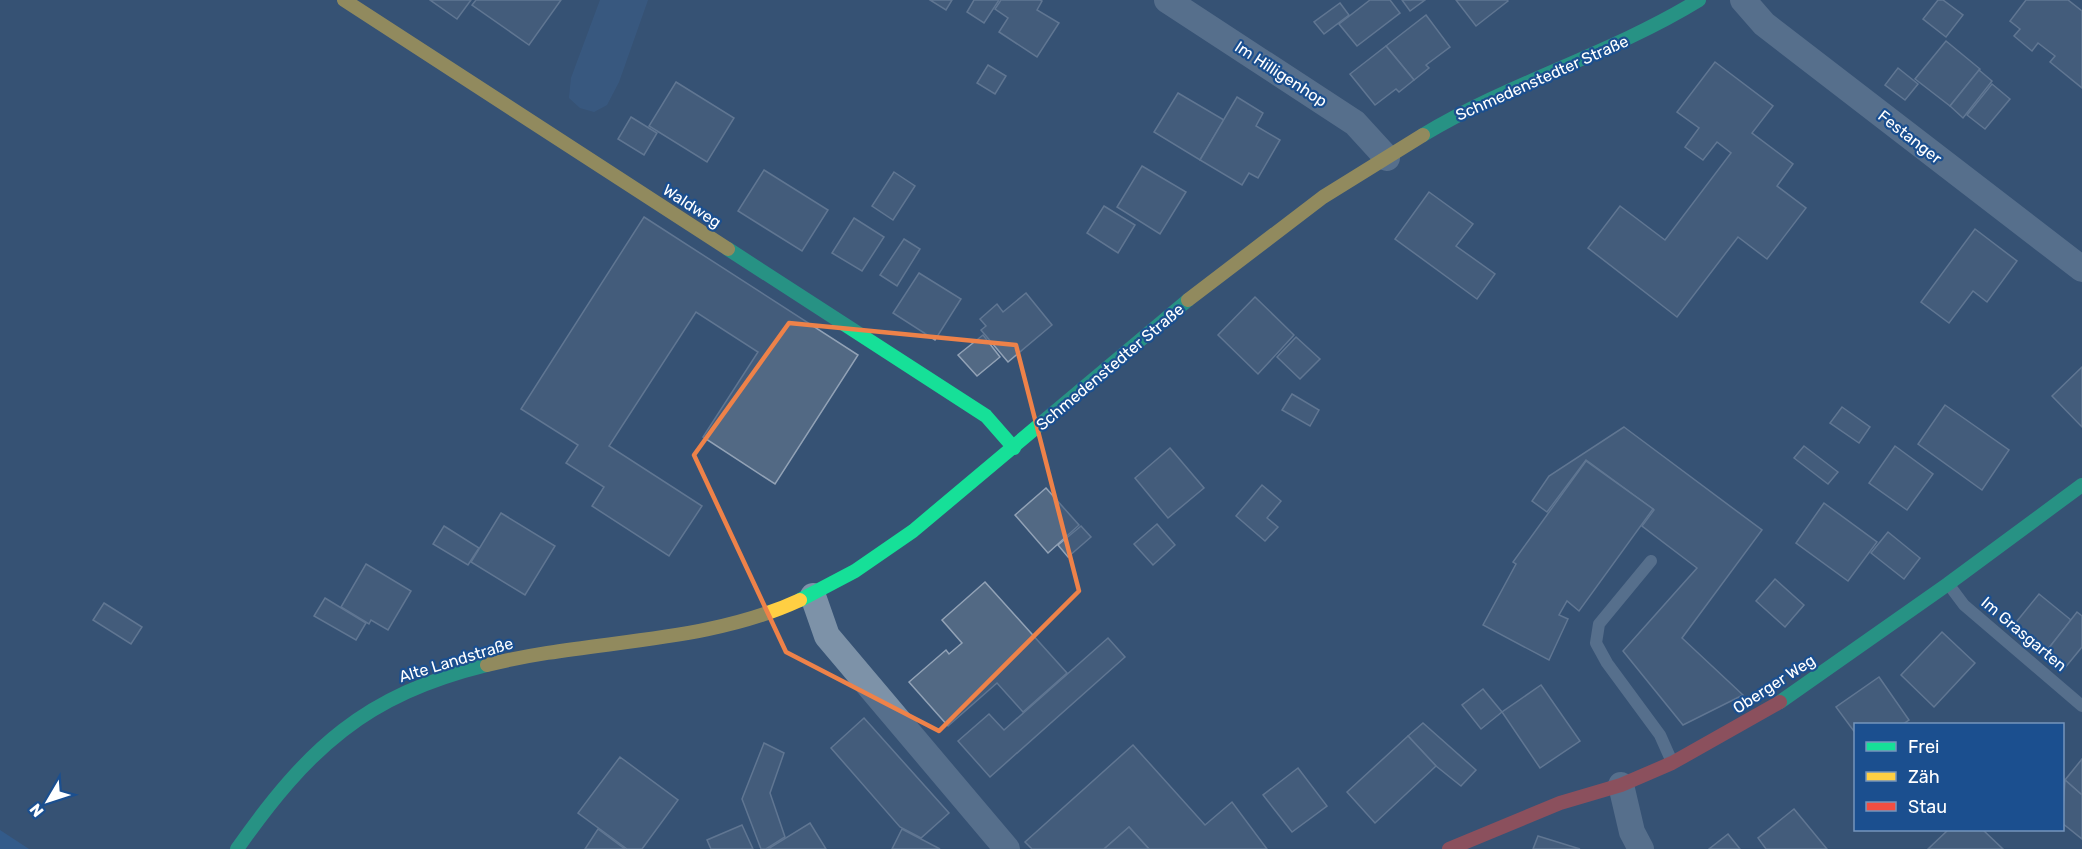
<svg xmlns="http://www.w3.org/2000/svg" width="2082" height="849" font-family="Rubik,sans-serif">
<rect width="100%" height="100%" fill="#365274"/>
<!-- green -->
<path fill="#2f66a5" d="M 0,830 L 29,849 L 0,849 Z"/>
<!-- water -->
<path fill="#3b618d" d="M 600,0 L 648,0 L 619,82 L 607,105 L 594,112 L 580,108 L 569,98 L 571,78 Z"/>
<!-- building -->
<g fill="#526984" stroke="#92a2b6" stroke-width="1.5">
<path d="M 430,0 L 471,0 L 457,19 Z"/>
<path d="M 476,0 L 561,0 L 529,45 L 472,5 Z"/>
<path d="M 930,0 L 952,0 L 946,10 Z"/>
<path d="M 974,0 L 999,0 L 984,23 L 967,12 Z"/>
<path d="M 1001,0 L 1040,0 L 1042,1 L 1037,10 L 1059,23 L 1037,57 L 999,32 L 1008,18 L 995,9 Z"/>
<path d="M 1370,0 L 1390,0 L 1400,13 L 1357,46 L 1339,24 Z"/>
<path d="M 1402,0 L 1425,0 L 1410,11 Z"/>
<path d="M 1456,0 L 1507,0 L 1508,1 L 1476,26 Z"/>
<path d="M 1938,0 L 1943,0 L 1963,15 L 1946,37 L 1923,19 Z"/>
<path d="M 2026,0 L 2068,0 L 2082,11 L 2082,88 L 2050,62 L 2055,56 L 2038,43 L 2032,51 L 2014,36 L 2020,29 L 2010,21 Z"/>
<path d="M 1340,3 L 1349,15 L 1324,34 L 1314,22 Z"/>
<path d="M 1426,15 L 1450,47 L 1426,65 L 1429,68 L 1414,80 L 1386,46 Z"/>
<path d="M 1946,41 L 1980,69 L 1950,106 L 1915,79 Z"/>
<path d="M 1386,46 L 1414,80 L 1399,92 L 1396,89 L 1375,105 L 1350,74 Z"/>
<path d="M 1715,62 L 1773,106 L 1752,133 L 1793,164 L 1777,186 L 1806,208 L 1767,259 L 1738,237 L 1677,317 L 1588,248 L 1620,206 L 1665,240 L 1731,153 L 1717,142 L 1703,160 L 1685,147 L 1699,128 L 1677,112 Z"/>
<path d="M 988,65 L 1006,76 L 995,94 L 977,83 Z"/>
<path d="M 1898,68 L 1918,84 L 1905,100 L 1885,85 Z"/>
<path d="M 1979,70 L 1992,81 L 1963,118 L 1950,106 Z"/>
<path d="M 676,82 L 734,118 L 707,162 L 649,126 Z"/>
<path d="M 1992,84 L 2010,99 L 1985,129 L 1967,115 Z"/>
<path d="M 1178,93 L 1224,120 L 1200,160 L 1154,132 Z"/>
<path d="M 1237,97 L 1263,113 L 1256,126 L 1280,140 L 1258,178 L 1249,173 L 1242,185 L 1200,160 Z"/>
<path d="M 631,117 L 657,133 L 644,155 L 618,139 Z"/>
<path d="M 1142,166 L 1186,192 L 1160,234 L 1117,207 Z"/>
<path d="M 764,170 L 828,210 L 802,251 L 738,211 Z"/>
<path d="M 894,172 L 915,186 L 893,220 L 872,206 Z"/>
<path d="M 1429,192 L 1473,224 L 1456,246 L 1495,274 L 1477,299 L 1395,239 Z"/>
<path d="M 1104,206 L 1135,225 L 1118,253 L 1087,233 Z"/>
<path d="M 644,217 L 858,355 L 775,484 L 703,437 L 758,352 L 696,312 L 609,446 L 702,506 L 669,556 L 592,506 L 604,487 L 566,463 L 578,445 L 521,409 Z"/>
<path d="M 854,218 L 884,237 L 862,271 L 832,253 Z"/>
<path d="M 1975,229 L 2017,261 L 1987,302 L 1973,291 L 1949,323 L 1921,302 Z"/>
<path d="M 904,239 L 920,249 L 897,286 L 880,275 Z"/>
<path d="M 919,273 L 961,299 L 935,340 L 893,313 Z"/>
<path d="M 1026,293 L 1052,325 L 1008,362 L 981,330 L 986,326 L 980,319 L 997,304 L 1003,312 Z"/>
<path d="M 1255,297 L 1294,335 L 1258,374 L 1218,335 Z"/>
<path d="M 983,335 L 1000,357 L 977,376 L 958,355 Z"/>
<path d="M 1296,337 L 1320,359 L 1300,379 L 1277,357 Z"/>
<path d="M 2082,367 L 2082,427 L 2052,396 Z"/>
<path d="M 1292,394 L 1319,410 L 1310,426 L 1282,410 Z"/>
<path d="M 1945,405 L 2009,450 L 1982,490 L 1918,444 Z"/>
<path d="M 1842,407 L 1870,427 L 1859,443 L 1830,423 Z"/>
<path d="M 1624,427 L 1762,530 L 1682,638 L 1743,695 L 1683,725 L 1623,651 L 1697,568 L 1642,526 L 1654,510 L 1586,460 L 1547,512 L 1532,501 L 1549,476 Z"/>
<path d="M 1804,446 L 1838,472 L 1828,484 L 1794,458 Z"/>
<path d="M 1895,446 L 1933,474 L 1907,510 L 1869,483 Z"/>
<path d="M 1170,448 L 1204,488 L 1168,518 L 1135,478 Z"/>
<path d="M 1586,461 L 1653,509 L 1579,611 L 1567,601 L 1559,615 L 1568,619 L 1549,660 L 1483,625 L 1516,564 L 1513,562 Z"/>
<path d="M 1262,485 L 1281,501 L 1267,518 L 1278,527 L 1265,541 L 1236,516 Z"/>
<path d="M 1046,488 L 1079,525 L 1048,553 L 1015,515 Z"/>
<path d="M 1824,503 L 1877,542 L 1848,581 L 1796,543 Z"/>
<path d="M 501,513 L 555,546 L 525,595 L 471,562 Z"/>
<path d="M 1157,524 L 1175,545 L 1153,565 L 1134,544 Z"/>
<path d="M 444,526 L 479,548 L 468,565 L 433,544 Z"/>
<path d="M 1081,526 L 1091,537 L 1068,557 L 1058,545 Z"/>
<path d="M 1888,532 L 1920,558 L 1904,579 L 1871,553 Z"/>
<path d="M 366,564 L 411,591 L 388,630 L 371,620 L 369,624 L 341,607 Z"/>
<path d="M 1775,579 L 1804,605 L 1785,627 L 1756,601 Z"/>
<path d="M 985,582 L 1067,673 L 1023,712 L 997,683 L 948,726 L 909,682 L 946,650 L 949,654 L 962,643 L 942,620 Z"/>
<path d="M 2039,594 L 2071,620 L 2045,653 L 2013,626 Z"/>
<path d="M 325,598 L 366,623 L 356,640 L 314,616 Z"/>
<path d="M 104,603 L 142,627 L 131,644 L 93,620 Z"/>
<path d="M 2077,612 L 2082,616 L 2082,647 L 2064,669 L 2045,653 Z"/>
<path d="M 1942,632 L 1975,663 L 1934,707 L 1901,675 Z"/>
<path d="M 1108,638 L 1125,657 L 990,777 L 958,741 L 989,714 L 1004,730 Z"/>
<path d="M 1879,677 L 1909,720 L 1903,724 L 1856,724 L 1856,734 L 1836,707 Z"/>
<path d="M 1541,685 L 1580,741 L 1540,768 L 1502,712 Z"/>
<path d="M 1483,689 L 1502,712 L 1481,729 L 1462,705 Z"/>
<path d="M 864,718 L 949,813 L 921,838 L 900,827 L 831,748 Z"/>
<path d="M 1423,723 L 1476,770 L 1461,786 L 1436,766 L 1408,736 Z"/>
<path d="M 1408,736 L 1436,766 L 1375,823 L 1347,792 Z"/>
<path d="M 764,743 L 784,753 L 770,793 L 785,837 L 766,849 L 761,849 L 742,799 Z"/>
<path d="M 1133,745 L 1205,825 L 1232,802 L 1267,849 L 1149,849 L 1129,827 L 1104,849 L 1032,849 L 1025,842 Z"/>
<path d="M 620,757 L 678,800 L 642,849 L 627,849 L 578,813 Z"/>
<path d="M 2082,759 L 2082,795 L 2065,780 Z"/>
<path d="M 1298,768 L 1327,806 L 1292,832 L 1263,795 Z"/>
<path d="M 2065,780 L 2082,795 L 2082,839 L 2062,823 Z"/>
<path d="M 1794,809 L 1827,849 L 1766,849 L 1758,838 Z"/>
<path d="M 810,823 L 826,849 L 768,849 Z"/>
<path d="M 742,825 L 753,849 L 711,849 L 707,840 Z"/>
<path d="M 1129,827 L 1149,849 L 1104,849 Z"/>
<path d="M 598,829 L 625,849 L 585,849 Z"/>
<path d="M 902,829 L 940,849 L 892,849 Z"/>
<path d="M 1948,830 L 1983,830 L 2003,849 L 1928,849 Z"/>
<path d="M 1728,834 L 1740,849 L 1709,849 Z"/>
<path d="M 1538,836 L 1580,849 L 1533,849 Z"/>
</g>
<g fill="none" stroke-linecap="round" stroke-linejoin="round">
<!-- lane -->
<g stroke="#7d92a8" stroke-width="12">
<path d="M 1651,561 L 1599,624 L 1596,643 L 1607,663 L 1660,735 L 1672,762"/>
<path d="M 1949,585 L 1964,605 L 2082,706"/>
</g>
<!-- street -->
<g stroke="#7d92a8" stroke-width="26">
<path d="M 1167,0 L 1355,123 L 1387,158"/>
<path d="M 1743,0 L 1764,24 L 2082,269"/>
<path d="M 813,596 L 827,636 L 1007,849"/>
<path d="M 1621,785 L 1632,832 L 1641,849"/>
</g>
<!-- fast -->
<g stroke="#16e098" stroke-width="14">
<path d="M 1423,135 C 1511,82 1611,54 1699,0"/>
<path d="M 728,249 L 986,416 L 1014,448"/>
<path d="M 800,600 L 855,571 L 913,531 L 1188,300"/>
<path d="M 1780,702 L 1948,584 L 2082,485"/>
<path d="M 237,849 C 308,748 365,695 487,665"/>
</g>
<!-- slow -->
<g stroke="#ffcf43" stroke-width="14">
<path d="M 344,0 L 728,249"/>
<path d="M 1188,300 L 1323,197 L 1423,135"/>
<path d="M 487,665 C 590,639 703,645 800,600"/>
</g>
<!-- jam -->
<path stroke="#f24e42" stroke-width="14" d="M 1449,849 L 1560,803 L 1621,785 L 1672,763 L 1780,702"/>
</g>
<!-- marked area -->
<path d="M0 0H2082V849H0ZM 789,323 L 1016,345 L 1079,591 L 939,731 L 786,652 L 694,455 Z" fill="#365274" fill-opacity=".55" fill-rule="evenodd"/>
<path fill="none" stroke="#ee8249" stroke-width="4.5" stroke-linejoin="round" d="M 789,323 L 1016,345 L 1079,591 L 939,731 L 786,652 L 694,455 Z"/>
<g text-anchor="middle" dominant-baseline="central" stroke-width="4.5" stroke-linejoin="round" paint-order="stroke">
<!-- street labels -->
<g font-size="16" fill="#fff" stroke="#1b4f8f">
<text transform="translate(1281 74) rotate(33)">Im Hilligenhop</text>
<text transform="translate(1542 78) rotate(-24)">Schmedenstedter Straße</text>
<text transform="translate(1910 137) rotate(38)">Festanger</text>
<text transform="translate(692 206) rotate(33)">Waldweg</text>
<text transform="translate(1110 367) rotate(-40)">Schmedenstedter Straße</text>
<text transform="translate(2024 634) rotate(40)">Im Grasgarten</text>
<text transform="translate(456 660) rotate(-17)">Alte Landstraße</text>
<text transform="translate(1774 684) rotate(-33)">Oberger Weg</text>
</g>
</g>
<!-- legend -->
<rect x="1854" y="723" width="210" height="108" fill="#1b4f8f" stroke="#7695bc" stroke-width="1.5"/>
<rect x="1866" y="742" width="30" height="9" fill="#16e098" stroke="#7695bc" stroke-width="1.5"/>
<text x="1908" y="753" font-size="18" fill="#ffffff">Frei</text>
<rect x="1866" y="772" width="30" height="9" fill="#ffcf43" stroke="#7695bc" stroke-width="1.5"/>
<text x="1908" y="783" font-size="18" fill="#ffffff">Zäh</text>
<rect x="1866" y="802" width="30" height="9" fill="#f24e42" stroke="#7695bc" stroke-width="1.5"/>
<text x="1908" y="813" font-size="18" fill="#ffffff">Stau</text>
<!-- north arrow -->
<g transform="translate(48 801) rotate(231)" stroke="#1b4f8f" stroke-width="4.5" paint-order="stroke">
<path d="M0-4.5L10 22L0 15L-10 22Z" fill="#ffffff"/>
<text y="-9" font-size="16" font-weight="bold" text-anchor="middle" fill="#ffffff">N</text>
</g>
</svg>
